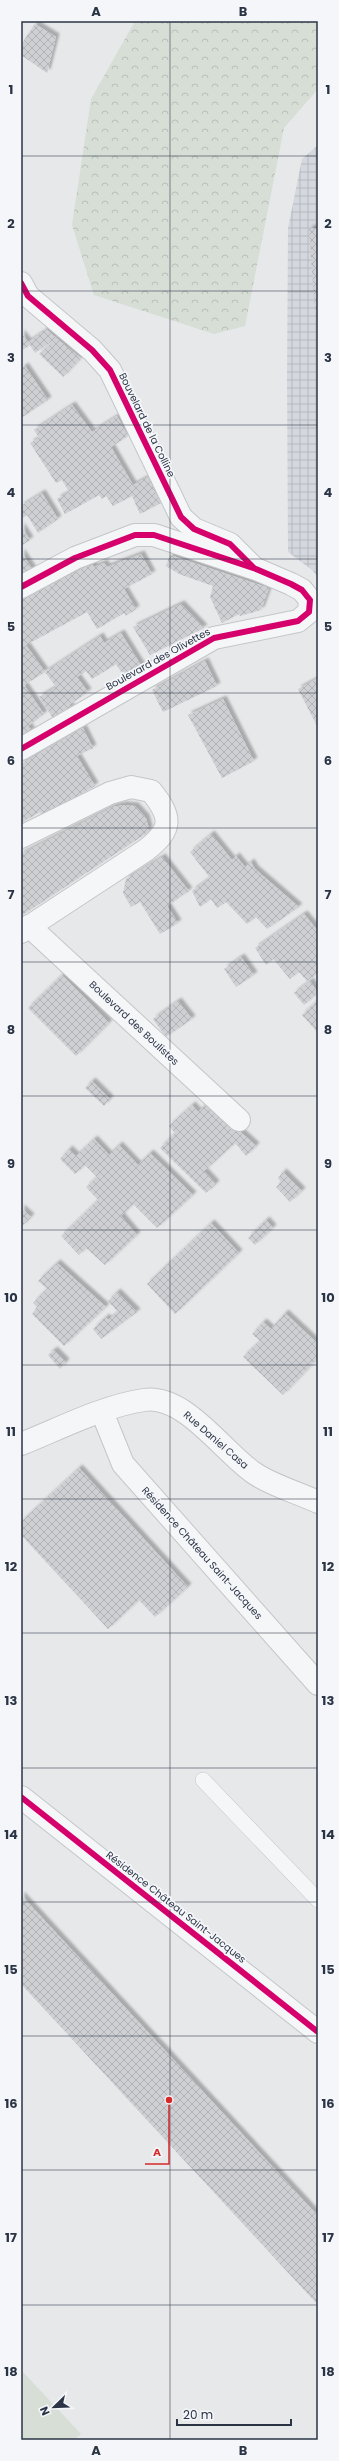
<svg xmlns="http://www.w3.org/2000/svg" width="339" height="2461" font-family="Poppins,sans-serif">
<defs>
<pattern id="industrial-grid" width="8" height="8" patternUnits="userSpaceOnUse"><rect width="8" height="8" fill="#d4d7dd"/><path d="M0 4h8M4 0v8" fill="none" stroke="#b6b9bf"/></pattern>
<pattern id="forest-crowns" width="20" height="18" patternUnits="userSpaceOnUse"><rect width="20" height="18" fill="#d6ded6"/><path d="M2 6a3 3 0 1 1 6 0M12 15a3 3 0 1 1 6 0" fill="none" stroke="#b8bfb9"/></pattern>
<pattern id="building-cross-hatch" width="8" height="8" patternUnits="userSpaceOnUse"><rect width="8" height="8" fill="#ced0d3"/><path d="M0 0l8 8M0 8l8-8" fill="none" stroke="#b1b3b6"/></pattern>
<filter id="shadow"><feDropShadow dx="3.5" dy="-3.5" stdDeviation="1" flood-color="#0004"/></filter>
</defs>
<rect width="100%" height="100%" fill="#e6e8ea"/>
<!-- industrial -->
<path fill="url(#industrial-grid)" d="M 318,145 L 318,577 L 312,570 L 288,552 L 287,381 L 288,228 L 302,159 Z"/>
<!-- grass -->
<path fill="#d6ded6" d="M 21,2370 L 81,2434 L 74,2440 L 21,2440 Z"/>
<!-- forest -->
<path fill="url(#forest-crowns)" d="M 135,21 L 318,21 L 318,89 L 284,128 L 245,326 L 214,334 L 94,295 L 72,225 L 91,99 Z"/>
<!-- building -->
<g fill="url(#building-cross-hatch)" filter="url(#shadow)">
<path d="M 35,24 L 56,37 L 47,73 L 21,55 L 21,45 Z"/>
<path d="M 318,228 L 318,340 L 317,340 L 309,229 Z"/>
<path d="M 45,328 L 56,338 L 35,353 L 30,345 L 21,351 L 21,333 L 28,342 L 43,332 Z"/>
<path d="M 56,338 L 81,358 L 63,377 L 39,354 Z"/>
<path d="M 25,366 L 48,400 L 21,418 L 21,369 Z"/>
<path d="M 72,405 L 92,432 L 117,416 L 128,436 L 111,447 L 133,485 L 148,477 L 161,503 L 140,514 L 132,496 L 113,506 L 106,496 L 102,499 L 99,495 L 65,514 L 57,499 L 69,492 L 62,480 L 56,483 L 30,443 L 39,438 L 34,430 Z"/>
<path d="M 42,493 L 58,519 L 38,533 L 27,515 L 21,519 L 21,506 Z"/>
<path d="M 21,526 L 30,540 L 21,546 Z"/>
<path d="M 21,552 L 33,570 L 21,576 Z"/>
<path d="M 141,554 L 152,574 L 124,589 L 136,609 L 126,616 L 124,613 L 97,629 L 87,612 L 26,645 L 45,672 L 24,685 L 44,714 L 28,726 L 32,731 L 21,738 L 21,600 L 92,564 L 94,567 L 104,563 L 107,567 Z"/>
<path d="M 170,555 L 269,588 L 261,610 L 240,616 L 239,614 L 222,623 L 210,597 L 213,586 L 179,574 L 166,566 Z"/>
<path d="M 181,604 L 204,628 L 150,655 L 133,627 Z"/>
<path d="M 121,633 L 142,667 L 125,678 L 116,664 L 92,679 L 86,671 L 77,677 L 88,692 L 69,705 L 72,708 L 53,718 L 39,697 L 56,687 L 45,672 L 100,636 L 104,643 Z"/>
<path d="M 205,661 L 217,686 L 163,712 L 152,690 Z"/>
<path d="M 318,678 L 318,728 L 298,689 Z"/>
<path d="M 223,699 L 254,761 L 222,778 L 188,715 Z"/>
<path d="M 83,728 L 93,748 L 77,756 L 95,786 L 42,816 L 40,812 L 21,823 L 21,764 Z"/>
<path d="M 123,805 L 135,806 L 146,818 L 149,829 L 147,833 L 21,916 L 21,854 L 113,807 Z"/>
<path d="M 211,834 L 232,860 L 236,856 L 245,867 L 251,862 L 255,869 L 299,907 L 267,929 L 256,917 L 247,924 L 226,902 L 217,908 L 211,899 L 200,907 L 192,891 L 210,878 L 190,852 Z"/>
<path d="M 162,857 L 189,891 L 167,906 L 178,923 L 160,934 L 140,902 L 131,907 L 123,893 L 126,879 Z"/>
<path d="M 304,914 L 318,931 L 318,973 L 307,981 L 299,972 L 290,979 L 273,959 L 266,965 L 255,948 Z"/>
<path d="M 241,957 L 254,975 L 236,987 L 224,969 Z"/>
<path d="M 62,975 L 109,1023 L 76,1056 L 28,1008 Z"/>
<path d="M 310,981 L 318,993 L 304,1005 L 294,993 Z"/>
<path d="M 318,1000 L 318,1033 L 302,1015 Z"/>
<path d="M 178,1001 L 192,1019 L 166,1037 L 153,1019 Z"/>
<path d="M 92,1081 L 110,1099 L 104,1106 L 85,1088 Z"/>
<path d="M 208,1102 L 256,1146 L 246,1156 L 235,1143 L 204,1171 L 216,1184 L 206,1193 L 160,1148 L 175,1133 L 169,1126 L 192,1105 L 198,1112 Z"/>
<path d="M 94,1139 L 109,1155 L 119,1145 L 138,1165 L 150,1153 L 193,1195 L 157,1228 L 133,1204 L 121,1216 L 137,1235 L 105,1265 L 86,1248 L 79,1255 L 61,1236 L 98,1200 L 86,1187 L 97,1177 L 85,1165 L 75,1174 L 60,1159 L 69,1149 L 76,1156 Z"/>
<path d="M 283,1172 L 302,1191 L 290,1202 L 276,1187 L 281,1182 L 278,1178 Z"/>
<path d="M 21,1208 L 31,1217 L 21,1227 Z"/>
<path d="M 266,1220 L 273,1228 L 255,1245 L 248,1238 Z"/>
<path d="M 211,1223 L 239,1253 L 175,1314 L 147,1284 Z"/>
<path d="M 57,1263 L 106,1307 L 64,1346 L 32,1314 L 37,1307 L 33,1303 L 47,1289 L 38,1281 Z"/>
<path d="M 117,1292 L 137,1312 L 101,1339 L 93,1329 L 106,1317 L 108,1320 L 118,1312 L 108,1301 Z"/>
<path d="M 285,1313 L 318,1344 L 318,1358 L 283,1395 L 243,1357 L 260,1341 L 252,1334 L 263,1322 L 271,1329 Z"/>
<path d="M 54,1350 L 66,1362 L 60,1369 L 48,1355 Z"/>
<path d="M 79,1468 L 188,1587 L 155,1617 L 139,1600 L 108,1629 L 21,1535 L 21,1522 Z"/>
<path d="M 21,1895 L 318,2216 L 318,2305 L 21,1984 Z"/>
</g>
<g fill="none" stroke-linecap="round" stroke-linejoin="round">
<defs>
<path id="service" d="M 203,1780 L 318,1900"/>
<g id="minor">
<path d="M 21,283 L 28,296 L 92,350 L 110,370 L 181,517 L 194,529 L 230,544 L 252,566"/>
<path d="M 21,587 L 75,558 L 135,535 L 154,535 L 256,569 L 291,584 L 302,590 L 310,600 L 309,612 L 298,621 L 214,638 L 21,749"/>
<path d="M 21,837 L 110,793 L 131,787 L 151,791 C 172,817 173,829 146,850 L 21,932"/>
<path d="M 29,926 L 239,1120"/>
<path d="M 102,1412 L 123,1464 L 318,1684"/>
<path d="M 21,1444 C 59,1429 103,1406 144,1400 C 185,1394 223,1452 254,1473 C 271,1485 299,1493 318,1502"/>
<path d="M 21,1797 L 318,2032"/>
</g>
</defs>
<!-- service casing -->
<use href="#service" stroke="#c4c6c8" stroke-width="16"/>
<!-- minor casing -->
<use href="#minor" stroke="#c4c6c8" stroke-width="24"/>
<!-- service -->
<use href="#service" stroke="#f5f6f7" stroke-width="15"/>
<!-- minor -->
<use href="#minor" stroke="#f5f6f7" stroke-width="22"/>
<defs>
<g id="cycleway">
<path d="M 21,283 L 28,296 L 92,350 L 110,370 L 181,517 L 194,529 L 230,544 L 253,567"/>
<path d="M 21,587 L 75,558 L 135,535 L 154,535 L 256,569 L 291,584 L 302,590 L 310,600 L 309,612 L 298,621 L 214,638 L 21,749"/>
<path d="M 21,1797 L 318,2032"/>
</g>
</defs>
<!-- cycleway casing -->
<use href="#cycleway" stroke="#f4f6f9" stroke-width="8"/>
<!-- cycleway -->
<use href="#cycleway" stroke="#d6006c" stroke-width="6"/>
</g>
<!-- grid -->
<path fill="none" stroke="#2b3445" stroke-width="1" stroke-opacity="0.55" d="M 170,21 L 170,2440M 21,156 L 318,156M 21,291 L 318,291M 21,425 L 318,425M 21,559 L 318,559M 21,693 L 318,693M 21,828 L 318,828M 21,962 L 318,962M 21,1096 L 318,1096M 21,1230 L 318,1230M 21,1365 L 318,1365M 21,1499 L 318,1499M 21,1633 L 318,1633M 21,1768 L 318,1768M 21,1902 L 318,1902M 21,2036 L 318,2036M 21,2170 L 318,2170M 21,2305 L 318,2305"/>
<g text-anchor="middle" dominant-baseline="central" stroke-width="3.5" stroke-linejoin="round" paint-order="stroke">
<!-- street labels -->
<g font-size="10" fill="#2b3445" stroke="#f4f6f9">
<text transform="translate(147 425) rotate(64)">Bouvelard de la Colline</text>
<text transform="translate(158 659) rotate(-29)">Boulevard des Olivettes</text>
<text transform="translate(134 1023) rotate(43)">Boulevard des Boulistes</text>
<text transform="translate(216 1440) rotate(41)">Rue Daniel Casa</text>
<text transform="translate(202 1553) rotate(48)">Résidence Château Saint-Jacques</text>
<text transform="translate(176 1907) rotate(38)">Résidence Château Saint-Jacques</text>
</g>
</g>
<!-- callouts -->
<path fill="none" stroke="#d62828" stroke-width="1.5" d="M169 2100L169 2164H145"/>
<circle fill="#d62828" stroke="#f4f6f9" stroke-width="1.5" cx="169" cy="2100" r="4"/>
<g font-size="11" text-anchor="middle" font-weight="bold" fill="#d62828" stroke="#f4f6f9" stroke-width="3.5" stroke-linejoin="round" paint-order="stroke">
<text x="157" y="2156">A</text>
</g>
<!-- border -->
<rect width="339" height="2461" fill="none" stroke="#f4f6f9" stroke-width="44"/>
<!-- north arrow -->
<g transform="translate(54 2407) rotate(247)" stroke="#f4f6f9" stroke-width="3" paint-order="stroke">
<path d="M0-3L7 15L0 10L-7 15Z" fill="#2b3445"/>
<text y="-6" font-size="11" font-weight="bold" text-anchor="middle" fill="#2b3445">N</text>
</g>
<!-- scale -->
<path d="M177 2419v6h114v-6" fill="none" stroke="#2b3445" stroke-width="2"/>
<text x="183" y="2419" font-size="12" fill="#2b3445" stroke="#f4f6f9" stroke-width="3" paint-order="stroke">20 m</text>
<rect x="22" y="22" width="295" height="2417" fill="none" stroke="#2b3445" stroke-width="1.5"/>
<g font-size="13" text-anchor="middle" font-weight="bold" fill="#2b3445">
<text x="96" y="16">A</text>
<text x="243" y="16">B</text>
<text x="11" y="94">1</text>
<text x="328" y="94">1</text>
<text x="11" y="228">2</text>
<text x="328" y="228">2</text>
<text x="11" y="362">3</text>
<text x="328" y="362">3</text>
<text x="11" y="497">4</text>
<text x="328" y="497">4</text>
<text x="11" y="631">5</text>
<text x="328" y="631">5</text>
<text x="11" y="765">6</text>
<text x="328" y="765">6</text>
<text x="11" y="899">7</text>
<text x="328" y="899">7</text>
<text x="11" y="1034">8</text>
<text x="328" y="1034">8</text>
<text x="11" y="1168">9</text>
<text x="328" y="1168">9</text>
<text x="11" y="1302">10</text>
<text x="328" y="1302">10</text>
<text x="11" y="1436">11</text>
<text x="328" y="1436">11</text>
<text x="11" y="1571">12</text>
<text x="328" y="1571">12</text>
<text x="11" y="1705">13</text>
<text x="328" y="1705">13</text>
<text x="11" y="1839">14</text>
<text x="328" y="1839">14</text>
<text x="11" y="1974">15</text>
<text x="328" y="1974">15</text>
<text x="11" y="2108">16</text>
<text x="328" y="2108">16</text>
<text x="11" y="2242">17</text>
<text x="328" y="2242">17</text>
<text x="11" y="2376">18</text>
<text x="328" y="2376">18</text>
<text x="96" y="2455">A</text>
<text x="243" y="2455">B</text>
</g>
</svg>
